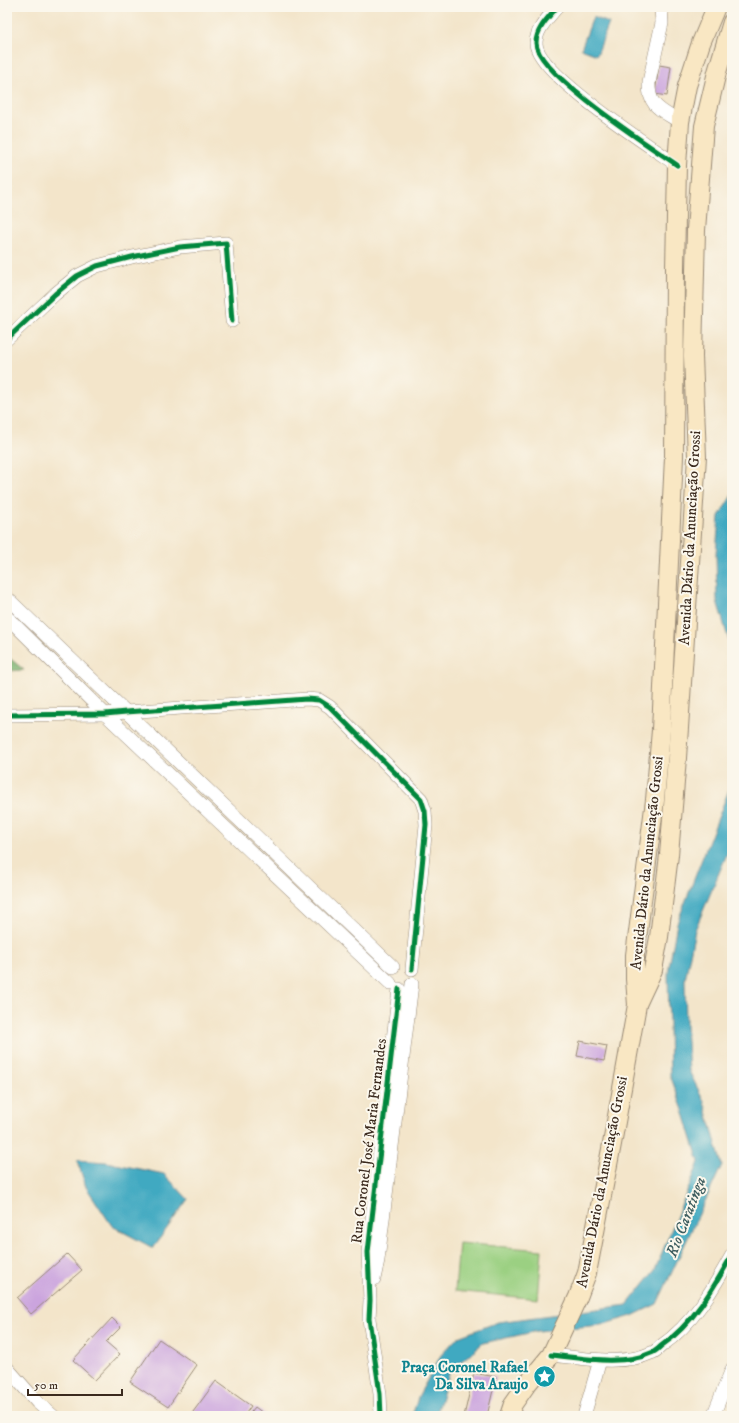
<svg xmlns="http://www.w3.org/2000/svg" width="739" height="1423" font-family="'IM FELL DW Pica',serif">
<rect width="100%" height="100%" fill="#fbf7ec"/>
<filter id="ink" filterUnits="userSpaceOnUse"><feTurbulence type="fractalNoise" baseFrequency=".025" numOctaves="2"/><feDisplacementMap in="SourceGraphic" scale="8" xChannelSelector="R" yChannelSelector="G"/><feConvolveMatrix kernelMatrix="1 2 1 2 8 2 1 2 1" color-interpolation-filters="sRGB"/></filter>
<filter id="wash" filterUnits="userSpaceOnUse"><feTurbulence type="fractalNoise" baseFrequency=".012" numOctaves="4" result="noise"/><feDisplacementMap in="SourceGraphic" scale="16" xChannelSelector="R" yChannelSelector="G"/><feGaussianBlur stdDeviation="0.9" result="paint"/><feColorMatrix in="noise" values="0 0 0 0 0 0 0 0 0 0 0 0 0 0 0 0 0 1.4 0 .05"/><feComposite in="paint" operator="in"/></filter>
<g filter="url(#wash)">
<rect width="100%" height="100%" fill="#f3e5ca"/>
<!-- green -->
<path fill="#9bd082" stroke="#6b7d50" d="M 459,1243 L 542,1250 L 538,1299 L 455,1291 Z"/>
<!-- forest -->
<path fill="#7cb270" stroke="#5c6e47" d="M 7,656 L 24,670 L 7,671 Z"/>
<!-- water -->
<g fill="#41a9c1" stroke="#3e6a70">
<path d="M 593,17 L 609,23 L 597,55 L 581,49 Z"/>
<path d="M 732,495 L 732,651 L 717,601 L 716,553 L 719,516 Z"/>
<path d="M 732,782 L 732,842 L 695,930 L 685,980 L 686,1026 L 689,1071 L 704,1101 L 722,1165 L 657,1304 L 632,1316 L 601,1325 L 538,1331 L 483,1343 L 450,1371 L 436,1416 L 412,1416 L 419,1395 L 441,1355 L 458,1337 L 498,1322 L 627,1305 L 655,1270 L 699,1162 L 683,1110 L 670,1075 L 668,973 L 677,923 Z"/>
<path d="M 77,1160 L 106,1162 L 164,1174 L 188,1199 L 153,1248 L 112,1226 L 86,1187 Z"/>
</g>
<g id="blocks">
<!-- building -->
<g fill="#cba4de">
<path d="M 659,65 L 671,67 L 667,96 L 655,94 Z"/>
<path d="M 580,1041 L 607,1046 L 604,1061 L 577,1056 Z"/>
<path d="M 67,1254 L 82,1270 L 31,1314 L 17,1298 Z"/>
<path d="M 112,1318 L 121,1327 L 106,1342 L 120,1354 L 95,1380 L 73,1360 Z"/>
<path d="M 159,1339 L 197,1365 L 168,1407 L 130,1382 Z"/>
<path d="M 474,1373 L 496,1377 L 487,1416 L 464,1416 Z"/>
<path d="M 216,1381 L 251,1406 L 244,1416 L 190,1416 Z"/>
<path d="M 255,1407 L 267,1416 L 248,1416 Z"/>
<path d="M 519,1412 L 532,1415 L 532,1416 L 518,1416 Z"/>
</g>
</g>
</g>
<g filter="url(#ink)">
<use href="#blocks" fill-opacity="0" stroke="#978874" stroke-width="1"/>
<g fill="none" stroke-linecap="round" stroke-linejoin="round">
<defs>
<g id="street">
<path d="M 557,7 C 549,17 536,29 536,43 C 536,73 651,147 677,165"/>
<path d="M 661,7 L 662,23 L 649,82 C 648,107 661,110 680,122"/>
<path d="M 7,339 L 55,294 L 77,276 L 97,266 L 132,257 L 180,247 L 226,243 L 232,321"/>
<path d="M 7,598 L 393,967"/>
<path d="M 7,617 L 105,714 L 390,983"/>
<path d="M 7,715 L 105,714 L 126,712 L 307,699 L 319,700 L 330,707 L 421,799 L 425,811 L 426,825 L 412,969"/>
<path d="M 374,1279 L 378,1260 L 412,984"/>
<path d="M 551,1355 C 580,1358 624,1366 651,1353 C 655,1352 658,1349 661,1346 C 693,1324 713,1289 732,1255"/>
<path d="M 7,1368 L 37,1402 L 53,1416"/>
<path d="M 381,1416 L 380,1394 L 369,1319 L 370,1300 L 368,1252 L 399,989"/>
<path d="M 584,1416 L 600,1360"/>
<path d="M 713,1416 L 732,1369"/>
</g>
<g id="secondary">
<path d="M 638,1002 L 653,970 L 659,937 L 669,855 L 677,758 L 697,457 L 693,356 L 696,230 L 704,126 L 717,72 L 732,22"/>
<path d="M 509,1416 L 513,1404 L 527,1384 L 551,1355 L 578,1297 L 587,1273 L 612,1144 L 637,1005 L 635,979 L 635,955 L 655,800 L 661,730 L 674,457 L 675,269 L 677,165 L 680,122 L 687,86 L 701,43 L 716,7"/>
</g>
</defs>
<!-- street casing -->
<use href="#street" stroke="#978874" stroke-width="14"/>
<!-- secondary casing -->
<use href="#secondary" stroke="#978874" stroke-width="20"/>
<!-- street -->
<use href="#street" stroke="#fff" stroke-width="13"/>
<!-- secondary -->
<use href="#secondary" stroke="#f9e7c3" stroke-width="18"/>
<defs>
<g id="cycleway">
<path d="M 557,7 C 549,17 536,29 536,43 C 536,73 651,147 677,165"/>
<path d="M 7,339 L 55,294 L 77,276 L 97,266 L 132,257 L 180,247 L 226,243 L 232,321"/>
<path d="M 7,715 L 105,714 L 126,712 L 307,699 L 319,700 L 330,707 L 421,799 L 425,811 L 426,825 L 412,969"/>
<path d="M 551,1355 C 580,1358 624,1366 651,1353 C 655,1352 658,1349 661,1346 C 693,1324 713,1289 732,1255"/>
<path d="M 381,1416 L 380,1394 L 369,1319 L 370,1300 L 368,1252 L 399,989"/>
</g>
</defs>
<!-- cycleway casing -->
<use href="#cycleway" stroke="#fbf7ec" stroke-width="8"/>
<!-- cycleway -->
<use href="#cycleway" stroke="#00873e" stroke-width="5"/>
</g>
</g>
<!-- icons -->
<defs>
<symbol id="sight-disc" viewBox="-11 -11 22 22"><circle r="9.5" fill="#0f9aa8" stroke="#fbf7ec"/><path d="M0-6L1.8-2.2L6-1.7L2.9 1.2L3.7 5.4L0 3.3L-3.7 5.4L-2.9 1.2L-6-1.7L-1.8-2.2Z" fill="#fff"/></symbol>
</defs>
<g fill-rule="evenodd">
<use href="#sight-disc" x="532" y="1364" width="25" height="25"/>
</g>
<g text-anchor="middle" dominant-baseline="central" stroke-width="4" stroke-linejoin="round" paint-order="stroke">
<!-- street labels -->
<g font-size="15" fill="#3b2a1e" stroke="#fbf7ec">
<text transform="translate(690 538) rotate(-87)">Avenida Dário da Anunciação Grossi</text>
<text transform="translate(647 863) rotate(-84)">Avenida Dário da Anunciação Grossi</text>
<text transform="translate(369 1141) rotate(-83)">Rua Coronel José Maria Fernandes</text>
<text transform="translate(602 1182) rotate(-79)">Avenida Dário da Anunciação Grossi</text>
</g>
<!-- culture labels -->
<g font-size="15" font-weight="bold" fill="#0d838f" stroke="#fbf7ec" text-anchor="end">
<text x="528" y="1367">Praça Coronel Rafael<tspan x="528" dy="17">Da Silva Araujo</tspan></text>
</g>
<!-- water labels -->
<g font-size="16" font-style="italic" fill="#3d5d5f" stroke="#fbf7ec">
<text transform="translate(686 1217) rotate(-69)">Rio Caratinga</text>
</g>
</g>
<!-- margin -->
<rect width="739" height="1423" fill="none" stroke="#fbf7ec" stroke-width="24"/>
<!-- scale -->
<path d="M28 1389v6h94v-6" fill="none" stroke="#3b2a1e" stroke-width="2"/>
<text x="34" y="1389" font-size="12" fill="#3b2a1e" stroke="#fbf7ec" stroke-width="3" paint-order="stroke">50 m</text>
</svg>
